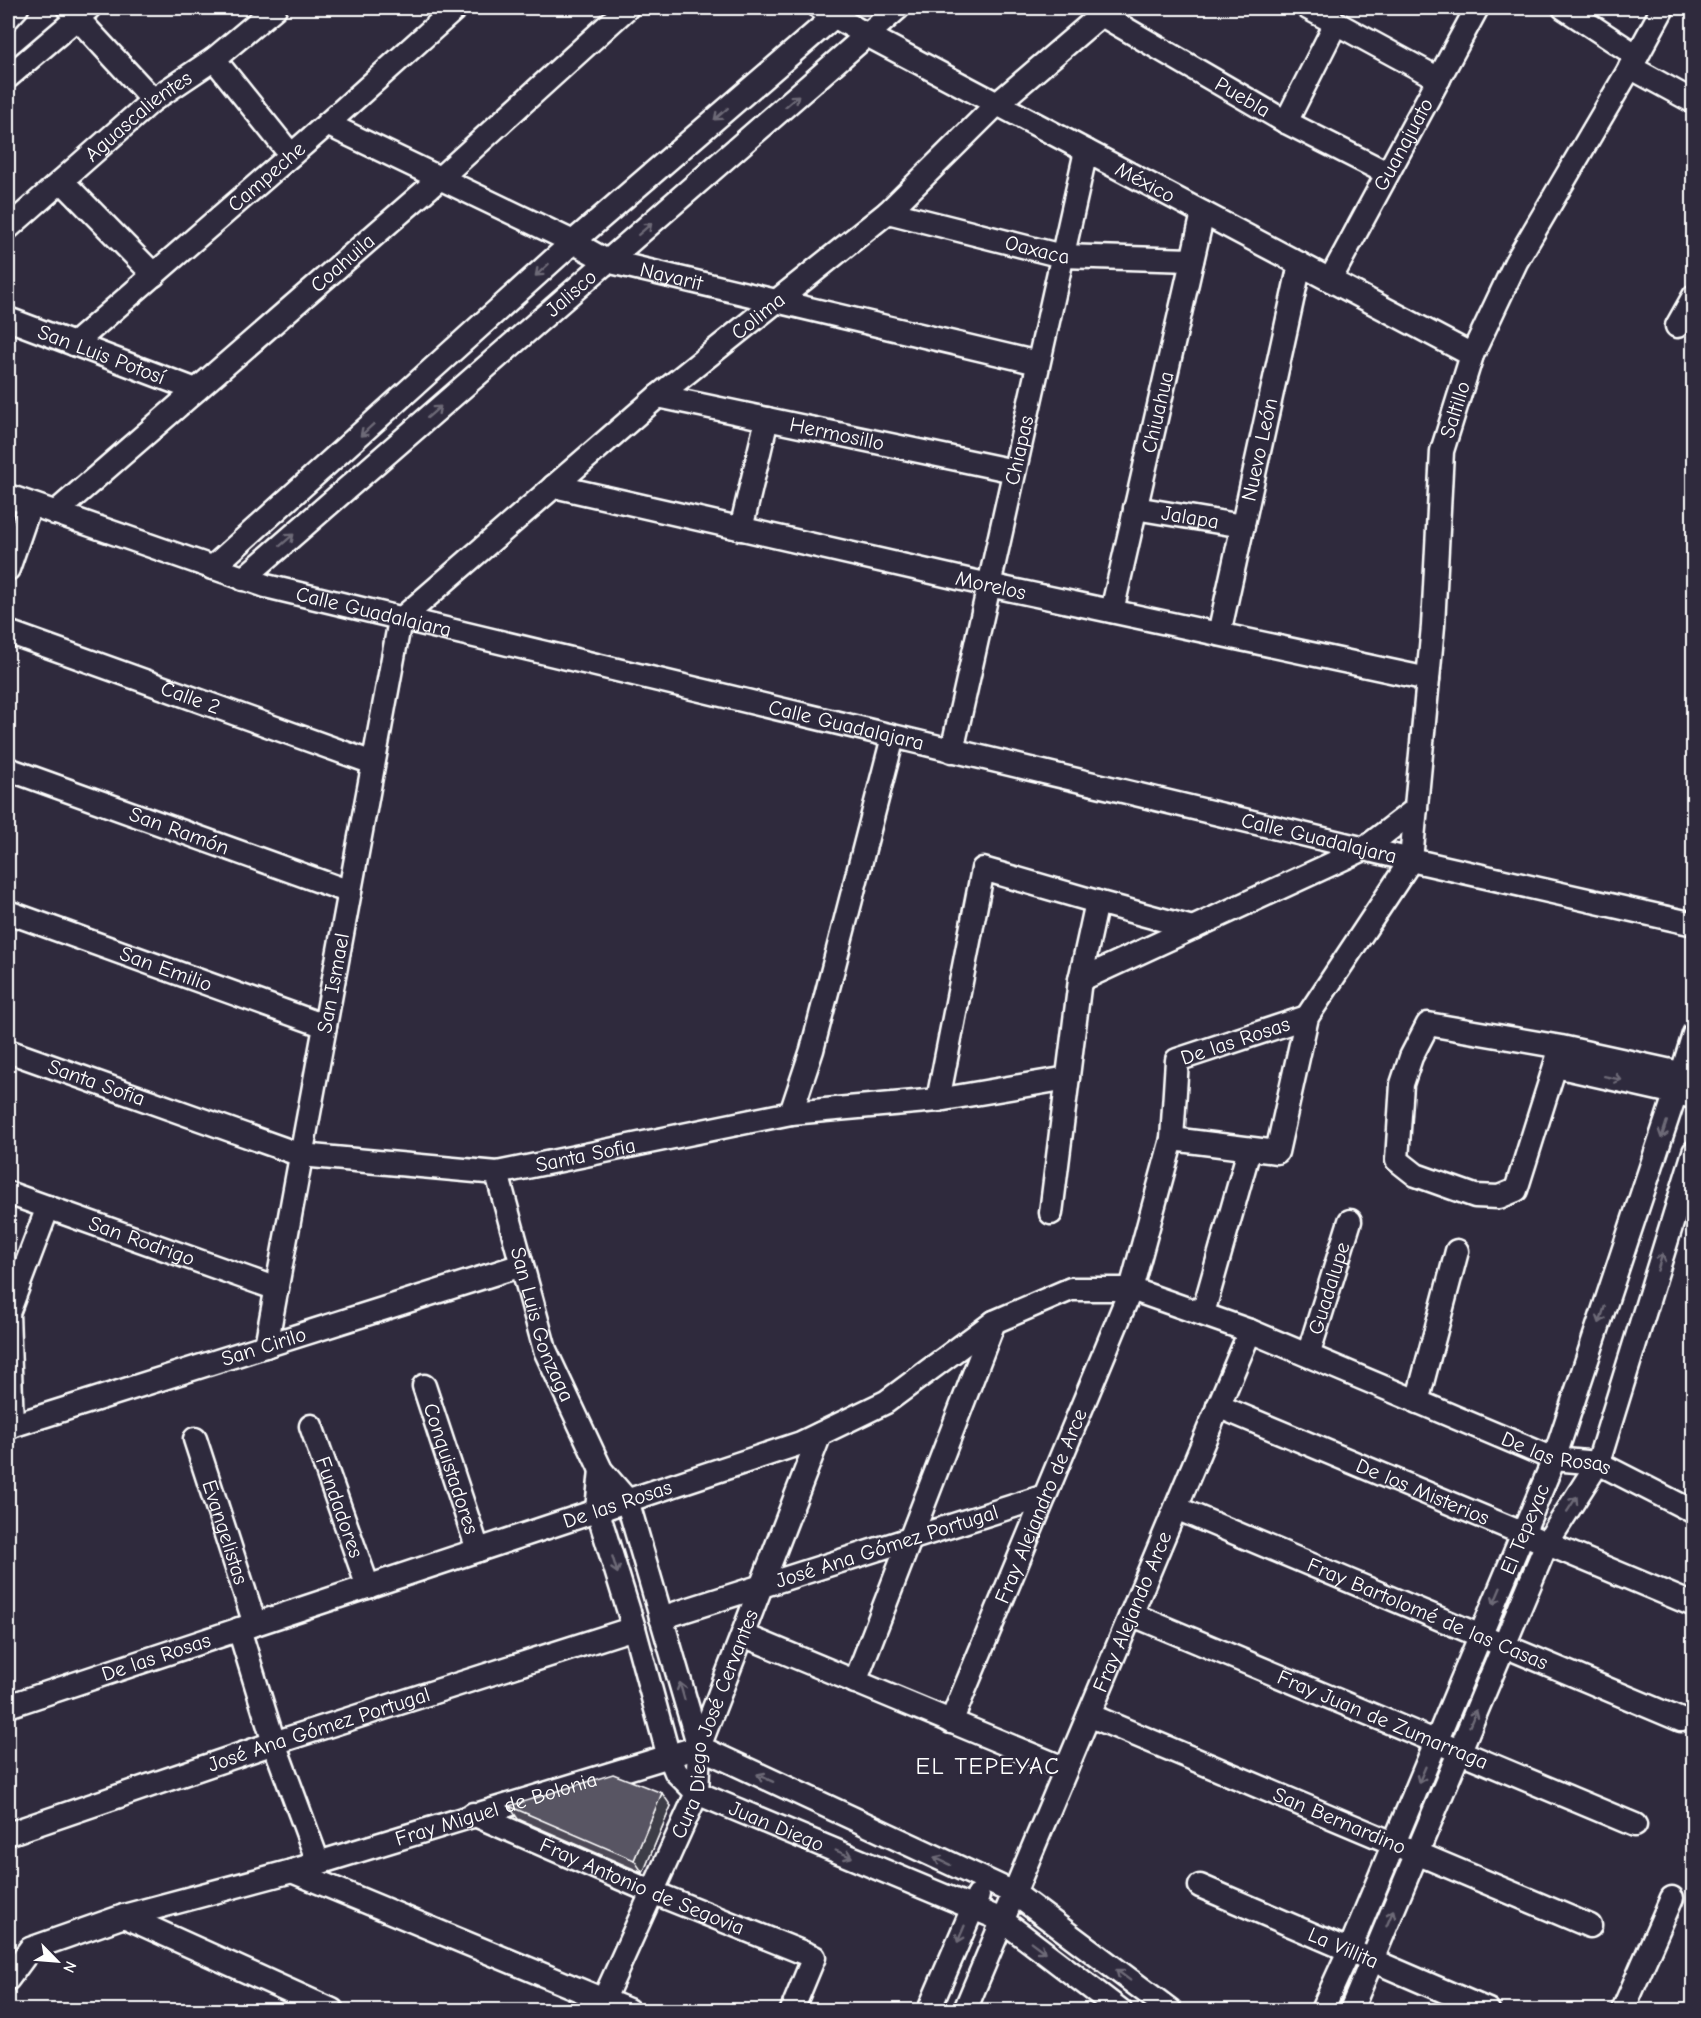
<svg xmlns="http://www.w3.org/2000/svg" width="1701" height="2018" font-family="'Comic Neue',sans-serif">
<rect width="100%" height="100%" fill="#2f2a3d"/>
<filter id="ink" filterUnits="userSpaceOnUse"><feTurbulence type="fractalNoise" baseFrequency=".0167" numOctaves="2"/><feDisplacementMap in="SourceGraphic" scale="12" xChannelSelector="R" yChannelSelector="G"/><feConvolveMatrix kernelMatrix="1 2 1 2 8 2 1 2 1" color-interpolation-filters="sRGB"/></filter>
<g filter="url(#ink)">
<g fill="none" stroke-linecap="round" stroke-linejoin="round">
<defs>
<g id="street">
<path d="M 68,8 L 153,100"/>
<path id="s1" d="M 820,8 L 867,35 L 1472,355"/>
<path d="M 1308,8 L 1439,79"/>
<path d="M 1564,8 L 1637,56"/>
<path id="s2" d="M 1100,14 L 1286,122 L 1387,173"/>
<path d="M 8,18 L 17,8"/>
<path d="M 214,59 L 291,155"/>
<path d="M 1630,67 L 1694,102"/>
<path d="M 8,77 L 89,8"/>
<path d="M 1286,122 L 1336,23"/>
<path id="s3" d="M 327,124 L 573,242 L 607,261 L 1038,363"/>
<path d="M 62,181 L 154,275"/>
<path id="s4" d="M 888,212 L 1062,256 L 1192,260"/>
<path id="s5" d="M 8,228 L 153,100 L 214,59 L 275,8"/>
<path id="s6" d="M 1330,280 L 1477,8"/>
<path id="s7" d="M 8,319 L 196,390"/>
<path d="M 1677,326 L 1694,296"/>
<path id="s8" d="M 74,344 L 327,124 L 456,8"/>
<path id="s9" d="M 658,396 L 1014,471"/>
<path id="s10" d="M 554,486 L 989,585 L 1428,679"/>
<path id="s11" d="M 8,496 L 266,586 L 1411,860 L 1694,924"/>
<path id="s12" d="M 1135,508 L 1243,526"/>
<path id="s13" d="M 55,513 L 439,179 L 627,8"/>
<path d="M 741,529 L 767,419"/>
<path d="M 212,568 L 573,242 L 844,8"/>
<path d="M 8,569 L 30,505"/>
<path id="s14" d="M 243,579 L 898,8"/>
<path id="s15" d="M 1112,611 L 1203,213"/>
<path id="s16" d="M 8,632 L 373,763"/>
<path id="s17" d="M 1219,634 L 1300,264"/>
<path id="s18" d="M 952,751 L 1086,151"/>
<path id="s19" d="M 8,769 L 350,892"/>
<path d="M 1097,902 L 1193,928"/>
<path id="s20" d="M 8,912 L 325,1026"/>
<path d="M 1561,1047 L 1516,1190 L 1499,1197 L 1475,1196 L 1416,1175 L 1397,1160 L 1402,1084 L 1411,1057 L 1428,1024 L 1561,1047 L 1694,1076"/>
<path id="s21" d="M 8,1051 L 301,1155 L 497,1173 L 791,1113 L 812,1050 L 893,737"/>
<path d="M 1556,1066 L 1694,1097"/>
<path d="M 938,1100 L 1068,1078"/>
<path d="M 791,1113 L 938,1100 L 983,869 L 1097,902 L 1080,980 L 1364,849 L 1416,809"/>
<path id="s22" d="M 1172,1139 L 1277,1152 L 1307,1017 L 1411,860 L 1433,626 L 1442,451 L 1472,355 L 1516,262 L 1637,56 L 1663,8"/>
<path id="s23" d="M 497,1173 L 545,1350 L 601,1470 L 627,1500 L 699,1747"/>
<path id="s24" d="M 8,1193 L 277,1289"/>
<path d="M 1051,1213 L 1080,980"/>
<path d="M 1203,1313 L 1249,1150"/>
<path id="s25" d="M 266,1346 L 400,620 L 658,396 L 888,212 L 997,104 L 1109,8"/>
<path id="s26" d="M 1308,1355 L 1350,1221"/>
<path id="s27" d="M 424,1386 L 478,1550"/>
<path d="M 1417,1402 L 1457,1251"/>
<path id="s28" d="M 1218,1406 L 1694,1605"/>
<path d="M 12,1426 L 8,1313 L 48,1207"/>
<path id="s29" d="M 311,1426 L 368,1587"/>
<path id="s30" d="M 8,1427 L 522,1265"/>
<path id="s31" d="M 195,1439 L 255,1624"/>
<path id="s32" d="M 601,1470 L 597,1509 L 634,1628 L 667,1750 L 676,1772 L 697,1793 L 1002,1920 L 1120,2010"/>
<path id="s33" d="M 1176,1508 L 1681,1720"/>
<path id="s34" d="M 1131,1614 L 1635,1825"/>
<path id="s35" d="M 661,1618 L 1045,1496"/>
<path d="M 239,1629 L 274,1743 L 318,1862"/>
<path d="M 743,1635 L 1066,1769"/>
<path d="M 855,1682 L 994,1322"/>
<path id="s36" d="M 8,1706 L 801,1443 L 886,1402 L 994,1322 L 1071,1289 L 1131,1289 L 1250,1331 L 1554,1459 L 1598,1463 L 1694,1512"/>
<path id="s37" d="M 1089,1715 L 1590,1926"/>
<path id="s38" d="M 951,1722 L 1131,1289 L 1172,1139 L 1177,1060 L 1307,1017"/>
<path d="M 699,1747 L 1014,1893 L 1170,2010"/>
<path id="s39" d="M 473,1814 L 652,1892 L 814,1957 L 792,2010"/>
<path id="s40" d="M 8,1834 L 274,1743 L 634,1628"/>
<path d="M 292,1871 L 628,2010"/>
<path id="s41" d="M 1200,1886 L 1488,2010"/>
<path d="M 124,1916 L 332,2010"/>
<path id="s42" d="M 8,1979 L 30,1949 L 124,1916 L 292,1871 L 699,1747"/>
<path id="s43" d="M 599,2010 L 697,1793 L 699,1747 L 820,1434"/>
<path d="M 929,2010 L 978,1896"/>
<path id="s44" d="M 965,2010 L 1250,1331"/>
<path id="s45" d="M 1322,2010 L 1349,1951 L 1554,1459 L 1676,1092 L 1694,1034"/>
<path d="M 1351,2010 L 1547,1543 L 1598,1463 L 1694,1152"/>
<path d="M 1623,2010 L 1672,1898"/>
</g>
</defs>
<!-- street casing -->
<use href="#street" stroke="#fff" stroke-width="27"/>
<!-- street -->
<use href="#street" stroke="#2f2a3d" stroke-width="22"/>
</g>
<!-- wall -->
<path fill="#4d4956" stroke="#fff" stroke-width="1.5" d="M 509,1806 L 671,1806 L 643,1873 L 518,1819 Z"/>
<!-- shaded-wall -->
<path fill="#3e3c46" stroke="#fff" stroke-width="1.5" d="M 662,1793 L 671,1806 L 643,1873 L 634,1860 Z"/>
<!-- building -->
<path fill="#595564" stroke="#fff" stroke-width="1.5" d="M 613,1774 L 662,1793 L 634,1860 L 509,1806 Z"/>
<!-- one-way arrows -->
<defs><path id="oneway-shaft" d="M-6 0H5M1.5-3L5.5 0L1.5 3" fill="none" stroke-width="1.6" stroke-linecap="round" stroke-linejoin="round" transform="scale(1.5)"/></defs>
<g stroke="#6d6a77">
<use href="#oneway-shaft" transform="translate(792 101) rotate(-41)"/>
<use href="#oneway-shaft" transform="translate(721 114) rotate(139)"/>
<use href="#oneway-shaft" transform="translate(645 229) rotate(-41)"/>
<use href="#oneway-shaft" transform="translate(542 270) rotate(138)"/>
<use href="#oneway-shaft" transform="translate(434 412) rotate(-41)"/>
<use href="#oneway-shaft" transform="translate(367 430) rotate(138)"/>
<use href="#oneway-shaft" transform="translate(287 540) rotate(-41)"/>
<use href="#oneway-shaft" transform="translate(1613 1078) rotate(12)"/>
<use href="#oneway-shaft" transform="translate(1664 1130) rotate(108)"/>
<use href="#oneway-shaft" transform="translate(1660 1262) rotate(-73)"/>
<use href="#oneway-shaft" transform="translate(1602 1315) rotate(108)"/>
<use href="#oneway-shaft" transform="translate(1572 1504) rotate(-57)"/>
<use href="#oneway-shaft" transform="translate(615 1565) rotate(73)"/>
<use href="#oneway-shaft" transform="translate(1497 1596) rotate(113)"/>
<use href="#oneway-shaft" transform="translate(682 1691) rotate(-106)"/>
<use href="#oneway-shaft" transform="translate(1473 1718) rotate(-67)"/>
<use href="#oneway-shaft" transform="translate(1422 1775) rotate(113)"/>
<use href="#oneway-shaft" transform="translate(765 1778) rotate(-155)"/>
<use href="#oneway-shaft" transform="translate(844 1854) rotate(23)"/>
<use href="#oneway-shaft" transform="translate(942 1861) rotate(-155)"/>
<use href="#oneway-shaft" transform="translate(1390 1918) rotate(-67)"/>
<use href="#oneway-shaft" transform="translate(961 1934) rotate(113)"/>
<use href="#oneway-shaft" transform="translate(1038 1947) rotate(37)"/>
<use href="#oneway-shaft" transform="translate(1123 1975) rotate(-143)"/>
</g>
</g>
<g text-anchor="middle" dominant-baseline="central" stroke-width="5" stroke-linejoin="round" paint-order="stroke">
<!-- street labels -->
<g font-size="21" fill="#fff" stroke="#2f2a3d">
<text stroke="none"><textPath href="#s2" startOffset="165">Puebla</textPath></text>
<text stroke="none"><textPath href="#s5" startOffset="172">Aguascalientes</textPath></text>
<text stroke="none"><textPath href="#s6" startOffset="154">Guanajuato</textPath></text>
<text stroke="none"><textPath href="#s8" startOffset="255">Campeche</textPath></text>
<text stroke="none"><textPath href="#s1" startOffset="369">México</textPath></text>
<text stroke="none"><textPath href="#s4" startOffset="154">Oaxaca</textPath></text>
<text stroke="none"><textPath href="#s13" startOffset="381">Coahuila</textPath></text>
<text stroke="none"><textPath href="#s3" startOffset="378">Nayarit</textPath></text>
<text stroke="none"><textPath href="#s14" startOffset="435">Jalisco</textPath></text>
<text stroke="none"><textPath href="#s25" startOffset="1208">Colima</textPath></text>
<text stroke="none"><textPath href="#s7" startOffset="100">San Luis Potosí</textPath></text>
<text stroke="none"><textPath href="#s22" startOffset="886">Saltillo</textPath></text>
<text stroke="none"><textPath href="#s15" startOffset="204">Chiuahua</textPath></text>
<text stroke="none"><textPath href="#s9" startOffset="183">Hermosillo</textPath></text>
<text stroke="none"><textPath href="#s17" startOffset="189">Nuevo León</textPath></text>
<text stroke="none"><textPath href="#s18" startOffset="308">Chiapas</textPath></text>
<text stroke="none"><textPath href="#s12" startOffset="56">Jalapa</textPath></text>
<text stroke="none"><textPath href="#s10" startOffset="448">Morelos</textPath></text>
<text stroke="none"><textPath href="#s11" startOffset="384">Calle Guadalajara</textPath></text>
<text stroke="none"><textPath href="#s16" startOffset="194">Calle 2</textPath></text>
<text stroke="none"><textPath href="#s11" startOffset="870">Calle Guadalajara</textPath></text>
<text stroke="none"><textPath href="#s19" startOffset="182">San Ramón</textPath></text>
<text stroke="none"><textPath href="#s11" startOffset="1356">Calle Guadalajara</textPath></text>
<text stroke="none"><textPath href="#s20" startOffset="168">San Emilio</textPath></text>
<text stroke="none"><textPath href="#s25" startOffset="369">San Ismael</textPath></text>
<text stroke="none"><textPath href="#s38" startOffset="765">De las Rosas</textPath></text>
<text stroke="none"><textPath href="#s21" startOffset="94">Santa Sofia</textPath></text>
<text stroke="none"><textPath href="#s21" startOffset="598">Santa Sofia</textPath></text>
<text stroke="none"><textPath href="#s24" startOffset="142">San Rodrigo</textPath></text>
<text stroke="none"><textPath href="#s26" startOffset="70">Guadalupe</textPath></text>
<text stroke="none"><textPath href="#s23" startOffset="158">San Luis Gonzaga</textPath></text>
<text stroke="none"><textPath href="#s30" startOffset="268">San Cirilo</textPath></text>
<text stroke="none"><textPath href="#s36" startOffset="1665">De las Rosas</textPath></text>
<text stroke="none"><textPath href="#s27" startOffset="87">Conquistadores</textPath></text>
<text stroke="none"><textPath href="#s28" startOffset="222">De los Misterios</textPath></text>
<text stroke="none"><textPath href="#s36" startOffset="642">De las Rosas</textPath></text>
<text stroke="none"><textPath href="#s38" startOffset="234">Fray Alejandro de Arce</textPath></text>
<text stroke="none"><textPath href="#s29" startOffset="86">Fundadores</textPath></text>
<text stroke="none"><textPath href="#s45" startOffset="522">El Tepeyac</textPath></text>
<text stroke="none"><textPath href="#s31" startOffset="98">Evangelistas</textPath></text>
<text stroke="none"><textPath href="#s35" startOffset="237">José Ana Gómez Portugal</textPath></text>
<text stroke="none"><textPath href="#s44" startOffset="432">Fray Alejando Arce</textPath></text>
<text stroke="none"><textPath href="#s33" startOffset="273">Fray Bartolomé de las Casas</textPath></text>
<text stroke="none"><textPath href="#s36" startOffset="156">De las Rosas</textPath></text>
<text stroke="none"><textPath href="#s34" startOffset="273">Fray Juan de Zumarraga</textPath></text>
<text stroke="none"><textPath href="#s43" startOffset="310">Cura Diego José Cervantes</textPath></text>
<text stroke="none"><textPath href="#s40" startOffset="328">José Ana Gómez Portugal</textPath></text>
<text stroke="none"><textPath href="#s42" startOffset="524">Fray Miguel de Bolonia</textPath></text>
<text stroke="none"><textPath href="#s37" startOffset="272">San Bernardino</textPath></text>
<text stroke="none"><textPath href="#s32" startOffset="430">Juan Diego</textPath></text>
<text stroke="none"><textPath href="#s39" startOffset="184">Fray Antonio de Segovia</textPath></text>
<text stroke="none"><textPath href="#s41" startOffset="156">La Villita</textPath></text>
</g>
<!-- quarter labels -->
<g font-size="24" letter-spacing="1.5" fill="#fff" stroke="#2f2a3d">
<text x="988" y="1766">EL TEPEYAC</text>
</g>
</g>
<!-- margin -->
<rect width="1701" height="2018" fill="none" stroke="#2f2a3d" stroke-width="30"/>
<rect x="15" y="15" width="1671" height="1988" fill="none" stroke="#fff" stroke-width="2" filter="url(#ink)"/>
<!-- north arrow -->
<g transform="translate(57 1961) rotate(115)" stroke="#2f2a3d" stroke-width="4.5" paint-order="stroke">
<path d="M0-4.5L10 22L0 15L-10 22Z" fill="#ffffff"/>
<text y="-9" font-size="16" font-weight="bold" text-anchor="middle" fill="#ffffff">N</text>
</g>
</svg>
